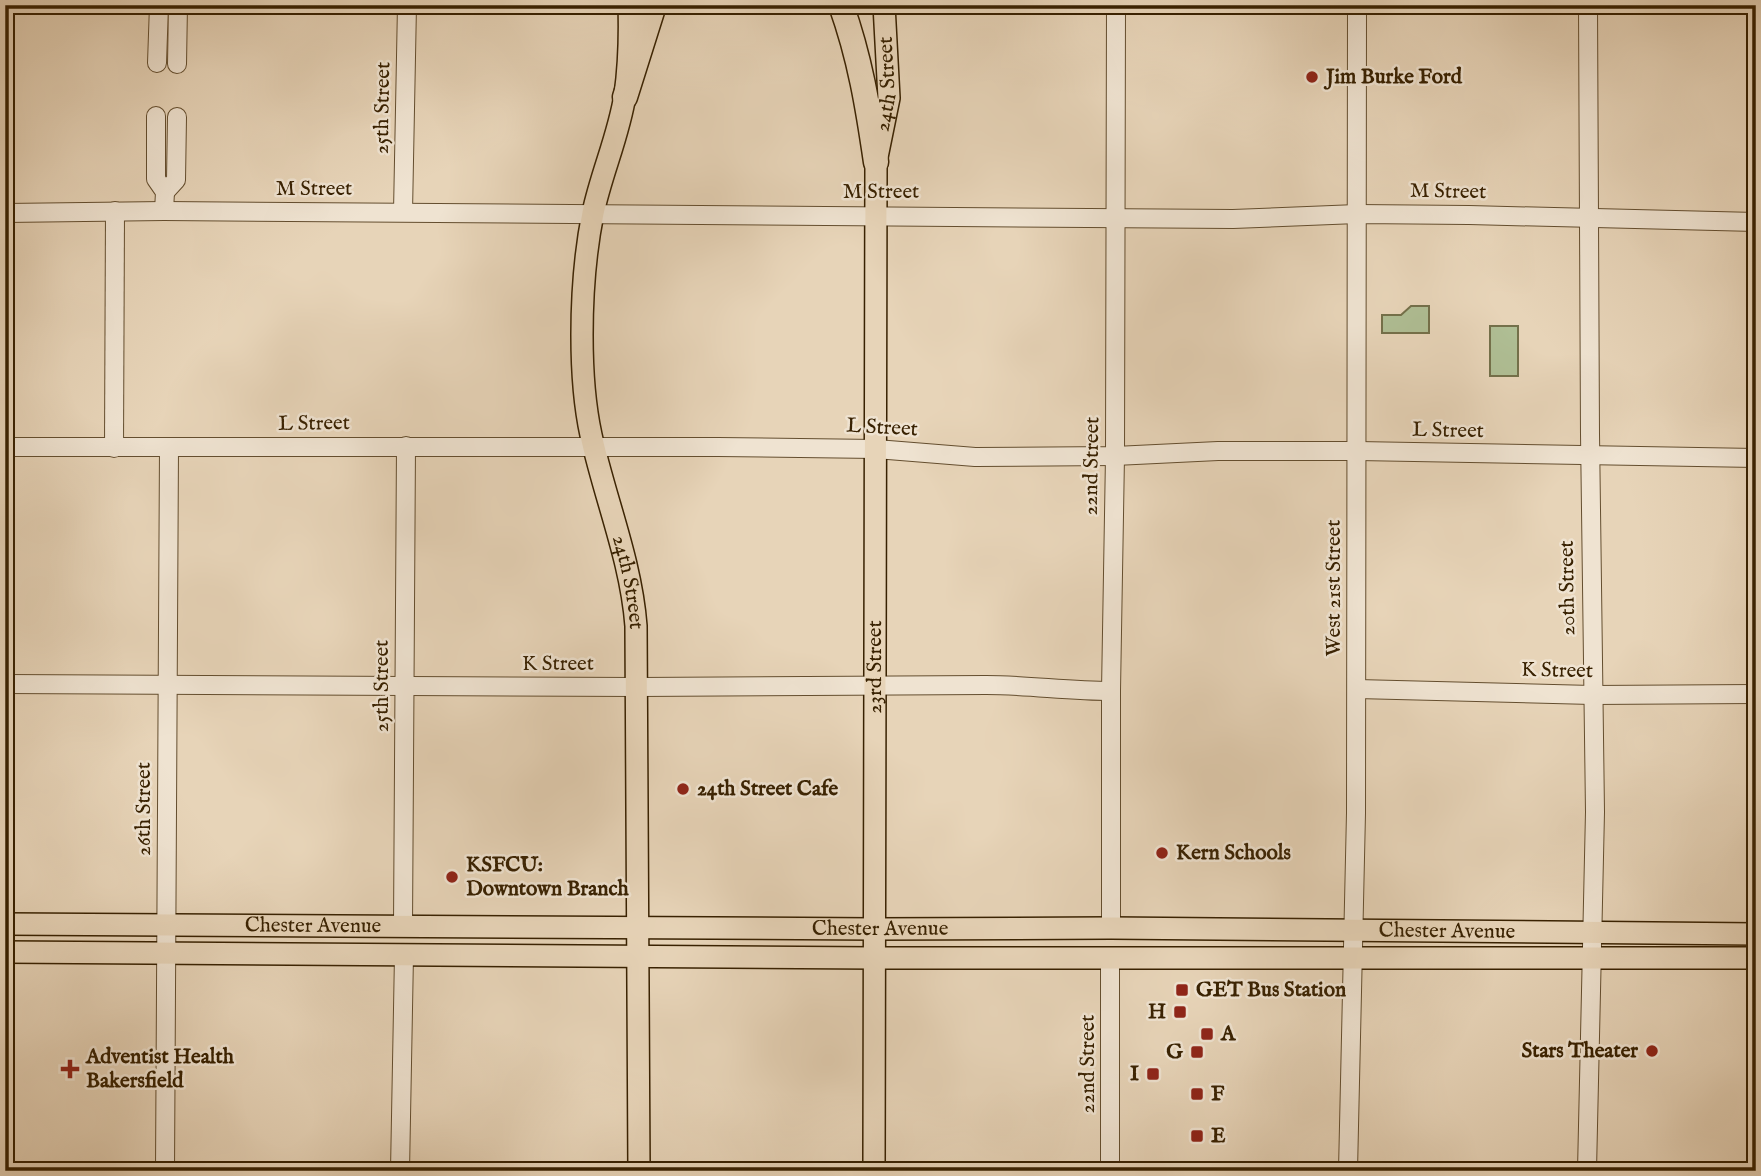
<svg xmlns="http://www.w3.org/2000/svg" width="1761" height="1176" font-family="'IM FELL English',serif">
<rect width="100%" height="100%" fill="#e7d4b8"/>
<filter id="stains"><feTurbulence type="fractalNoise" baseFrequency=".00286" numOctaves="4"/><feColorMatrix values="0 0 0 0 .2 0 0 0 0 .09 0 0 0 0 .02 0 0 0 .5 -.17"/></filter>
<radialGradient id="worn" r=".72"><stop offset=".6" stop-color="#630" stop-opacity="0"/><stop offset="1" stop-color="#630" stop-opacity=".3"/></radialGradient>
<!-- green -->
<g fill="#afbe94" stroke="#74704a" stroke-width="2">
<path d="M 1411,306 L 1429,306 L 1429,333 L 1382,333 L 1382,315 L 1401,315 Z"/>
<rect x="1490" y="326" width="28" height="50"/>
</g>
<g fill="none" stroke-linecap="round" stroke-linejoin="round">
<defs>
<g id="minor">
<path d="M 157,63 L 159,5"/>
<path d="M 177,64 L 178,5"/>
<path d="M 156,116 L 156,179 L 165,192 L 164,211"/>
<path d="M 165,192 L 176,180 L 177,117"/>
<path d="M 403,212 L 407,5"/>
<path d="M 5,213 L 164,211 L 1233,219 L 1357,214 L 1469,215 L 1756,222"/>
<path d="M 5,447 L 718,447 L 876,449 L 975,457 L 1115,456 L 1218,451 L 1358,451 L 1756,458"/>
<path d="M 114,448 L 115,211"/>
<path d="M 5,684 L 638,687 L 986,685 C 1027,685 1069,691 1111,691"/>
<path d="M 1357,689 L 1592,695 L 1756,694"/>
<path d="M 403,926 L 406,446"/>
<path d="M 1111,928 L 1111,691 L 1115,456 L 1116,5"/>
<path d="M 1110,957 L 1110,1171"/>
<path d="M 165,1171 L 169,448"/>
<path d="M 400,1171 L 404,955"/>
<path d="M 1348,1171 L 1356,813 L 1357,5"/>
<path d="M 1587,1171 L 1595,812 L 1590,434 L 1588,5"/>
</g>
<g id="major">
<path id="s1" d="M 629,5 C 630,35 629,66 625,95 C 619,135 601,174 593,213 C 585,253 582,295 582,335 C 582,368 584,403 591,435 C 605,499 631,560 636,626 L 639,1171"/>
<path id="s2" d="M 5,924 L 875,929 L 1111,928 L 1756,934"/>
<path d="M 5,952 L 875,958 L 1756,958"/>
<path id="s3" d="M 874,1171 L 876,162 L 889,98 L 884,5"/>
</g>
<g id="highway">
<path d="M 841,5 C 860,58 868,107 876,162"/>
<path d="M 625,97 L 654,5"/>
</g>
</defs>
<!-- minor casing -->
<use href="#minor" stroke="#644e2f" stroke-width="20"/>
<!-- major casing -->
<use href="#major" stroke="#382101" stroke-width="24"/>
<!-- highway casing -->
<use href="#highway" stroke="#382101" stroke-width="27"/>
<!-- minor -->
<use href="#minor" stroke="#efe3d1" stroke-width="18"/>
<!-- major -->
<use href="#major" stroke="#e7d4b8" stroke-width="21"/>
<!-- highway -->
<use href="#highway" stroke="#e7d4b8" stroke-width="24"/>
</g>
<!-- markers -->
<g fill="#8f2418" stroke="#efe3d1" stroke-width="2.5">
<circle cx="1312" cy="77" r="7"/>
<circle cx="683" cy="789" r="7"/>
<circle cx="1162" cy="853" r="7"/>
<circle cx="452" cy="877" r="7"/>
<rect x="1175" y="983" width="14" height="14" rx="3.5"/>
<rect x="1173" y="1005" width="14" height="14" rx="3.5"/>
<rect x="1200" y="1027" width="14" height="14" rx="3.5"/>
<circle cx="1652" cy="1051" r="7"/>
<rect x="1190" y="1045" width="14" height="14" rx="3.5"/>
<path d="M66.5 1058.5h7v7h7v7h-7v7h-7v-7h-7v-7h7z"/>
<rect x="1146" y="1067" width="14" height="14" rx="3.5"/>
<rect x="1190" y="1087" width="14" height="14" rx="3.5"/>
<rect x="1190" y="1129" width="14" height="14" rx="3.5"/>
</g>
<g text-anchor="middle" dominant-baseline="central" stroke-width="5" stroke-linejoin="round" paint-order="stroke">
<!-- poi labels -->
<g font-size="21" font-weight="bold" fill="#382101" stroke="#efe3d1" text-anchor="start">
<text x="1326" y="77">Jim Burke Ford</text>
<text x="697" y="789">24th Street Cafe</text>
<text x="1176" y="853">Kern Schools</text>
<text x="466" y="865">KSFCU:<tspan x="466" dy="24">Downtown Branch</tspan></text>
<text x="1196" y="990">GET Bus Station</text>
<text x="1166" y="1012" text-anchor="end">H</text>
<text x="1221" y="1034">A</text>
<text x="1638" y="1051" text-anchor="end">Stars Theater</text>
<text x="1183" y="1052" text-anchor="end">G</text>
<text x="86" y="1057">Adventist Health<tspan x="86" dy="24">Bakersfield</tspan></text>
<text x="1139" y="1074" text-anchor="end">I</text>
<text x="1211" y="1094">F</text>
<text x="1211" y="1136">E</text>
</g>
<!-- street labels -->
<g font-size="21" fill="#382101" stroke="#efe3d1">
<text stroke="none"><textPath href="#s3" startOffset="1088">24th Street</textPath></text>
<text transform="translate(383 108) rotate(-89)">25th Street</text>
<text x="314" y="189">M Street</text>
<text x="881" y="192">M Street</text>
<text transform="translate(1448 192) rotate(1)">M Street</text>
<text transform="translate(314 424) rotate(-1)">L Street</text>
<text transform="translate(882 428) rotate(3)">L Street</text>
<text transform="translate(1448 431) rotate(1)">L Street</text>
<text transform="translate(1092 466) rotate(-89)">22nd Street</text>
<text stroke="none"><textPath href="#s1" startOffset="588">24th Street</textPath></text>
<text transform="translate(1334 588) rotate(-90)">West 21st Street</text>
<text transform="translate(1568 588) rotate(-91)">20th Street</text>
<text x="558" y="664">K Street</text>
<text stroke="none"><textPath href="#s3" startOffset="504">23rd Street</textPath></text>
<text transform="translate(1557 671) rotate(1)">K Street</text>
<text transform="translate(382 686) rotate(-90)">25th Street</text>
<text transform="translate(144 809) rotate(-90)">26th Street</text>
<text stroke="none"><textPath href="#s2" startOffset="308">Chester Avenue</textPath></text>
<text stroke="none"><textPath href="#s2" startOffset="875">Chester Avenue</textPath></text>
<text stroke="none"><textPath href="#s2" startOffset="1442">Chester Avenue</textPath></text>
<text transform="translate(1088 1064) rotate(-90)">22nd Street</text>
</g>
</g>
<!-- margin -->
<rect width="1761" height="1176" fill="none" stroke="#e7d4b8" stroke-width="28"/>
<rect x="7" y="7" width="1747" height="1162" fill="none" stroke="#382101" stroke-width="3.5"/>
<rect x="14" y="14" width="1733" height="1148" fill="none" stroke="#382101" stroke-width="2"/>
<rect width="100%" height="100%" filter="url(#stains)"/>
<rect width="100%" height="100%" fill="url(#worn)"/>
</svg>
